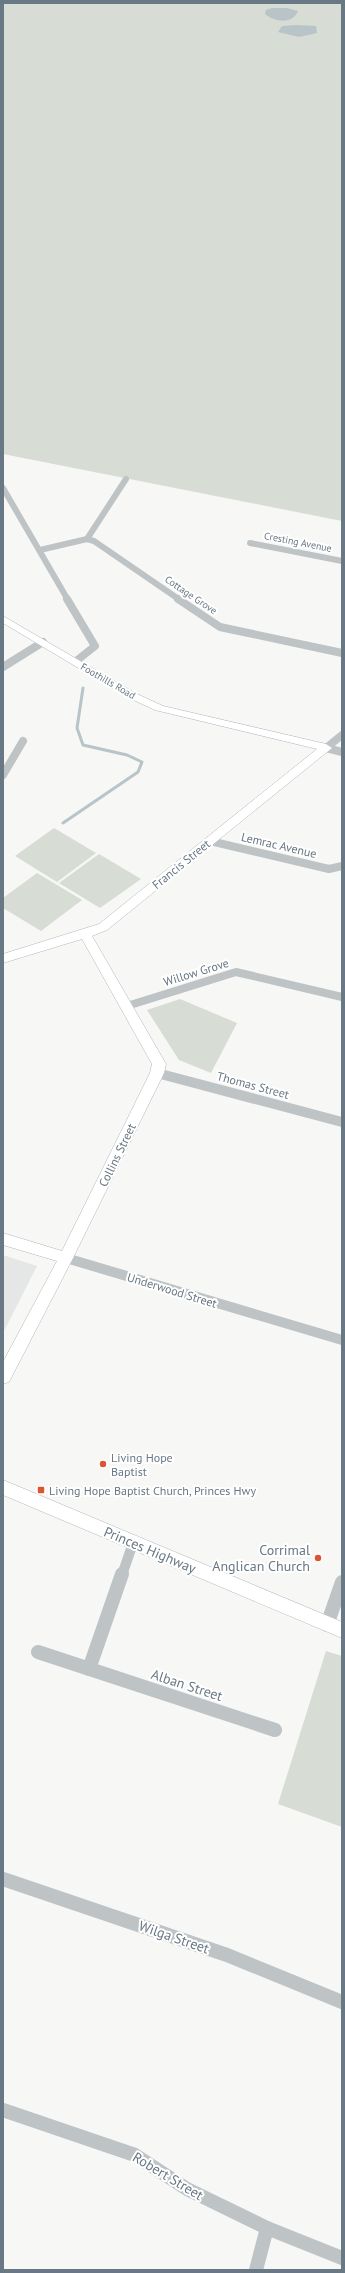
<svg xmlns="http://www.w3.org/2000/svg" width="345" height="2273" font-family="'PT Sans',sans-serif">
<rect width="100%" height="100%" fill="#f7f7f5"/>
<!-- built -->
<path fill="#e5e6e6" d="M 3,1255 L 37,1266 L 3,1333 Z"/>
<!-- green -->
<g fill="#d7dcd4">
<path d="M 3,3 L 342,3 L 342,521 L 3,454 Z"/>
<path d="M 54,828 L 96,853 L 57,882 L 15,856 Z"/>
<path d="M 99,854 L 141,879 L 100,908 L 59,883 Z"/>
<path d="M 37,873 L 82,900 L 41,931 L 3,908 L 3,898 Z"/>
<path d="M 180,999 L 237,1023 L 211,1073 L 179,1060 L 147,1010 Z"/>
<path d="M 326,1651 L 342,1656 L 342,1827 L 278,1804 Z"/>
</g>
<!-- water -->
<g fill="#b8c4c8">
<path d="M 272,8 L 287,8 L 298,11 C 292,25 275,22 265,14 L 266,10 Z"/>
<path d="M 296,25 L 316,26 L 317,33 L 299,37 L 278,32 L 282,26 Z"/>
</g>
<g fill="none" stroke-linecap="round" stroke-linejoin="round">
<!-- stream -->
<path stroke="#b8c4c8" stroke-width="3" d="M 63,823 L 138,772 L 142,762 L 127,755 L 83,745 L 77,728 L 83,688"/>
<defs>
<g id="secondary">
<path d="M 3,616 L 135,693 L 163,706 L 326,744 L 332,748 L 107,930 L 92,936 L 166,1064 L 164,1073 L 73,1258 L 9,1382 L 3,1384 L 3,1362 L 57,1261 L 3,1245 L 3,1233 L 62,1251 L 150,1073 L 152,1064 L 82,939 L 3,963 L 3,954 L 99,924 L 317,749 L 155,710 L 127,697 L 3,623 Z"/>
<path d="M 3,1480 L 342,1622 L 342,1638 L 3,1495 Z"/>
</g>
</defs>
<!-- secondary casing -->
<use href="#secondary" stroke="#b1b7bb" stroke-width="1"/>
<!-- street-far3 -->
<g stroke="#bec3c6" stroke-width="6">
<path d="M 3,488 L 68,600"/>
<path d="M 87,539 L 126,479"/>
<path d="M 250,543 L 342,561"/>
<path d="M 40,550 L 87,539 L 94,541 L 180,600"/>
</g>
<!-- street-far2 -->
<g stroke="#bec3c6" stroke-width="8">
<path d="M 67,599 L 95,646 L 75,662"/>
<path d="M 178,599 L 220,627 L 342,653"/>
<path d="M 3,667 L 43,642"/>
<path d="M 326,748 L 342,735"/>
<path d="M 326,748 L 342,752"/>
<path d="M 3,775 L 23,741"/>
<path d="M 210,841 L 329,869 L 342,866"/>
<path d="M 127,1006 L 236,972 L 342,997"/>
</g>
<!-- street-far1 -->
<g stroke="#bec3c6" stroke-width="10">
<path d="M 157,1073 L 342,1122"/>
<path d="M 66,1258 L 342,1340"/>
<path d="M 122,1575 L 133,1543"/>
</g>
<!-- street -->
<g stroke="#bec3c6" stroke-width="14">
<path d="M 327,1625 L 342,1582"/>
<path d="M 38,1652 L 275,1730"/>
<path d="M 89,1669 L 122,1574"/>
<path d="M 3,1879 L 227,1955 L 342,2002"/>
<path d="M 3,2110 L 135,2155 L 187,2189 L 267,2228 L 256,2270"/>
<path d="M 267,2228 L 342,2258"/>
</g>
<!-- secondary -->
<use href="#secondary" fill="#fff" fill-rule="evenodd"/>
</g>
<!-- markers -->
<g fill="#d85634" stroke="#fff" stroke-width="1.5">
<circle cx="103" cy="1464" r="4"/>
<rect x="37" y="1486" width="8" height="8" rx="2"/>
<circle cx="318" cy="1558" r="4"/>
</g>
<g text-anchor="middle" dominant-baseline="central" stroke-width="4" stroke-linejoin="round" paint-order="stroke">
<!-- far-street labels -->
<g font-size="10" fill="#687884" stroke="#fff">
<text transform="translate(298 542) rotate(11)">Cresting Avenue</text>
<text transform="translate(191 595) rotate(34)">Cottage Grove</text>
<text transform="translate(108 681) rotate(30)">Foothills Road</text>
</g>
<!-- street labels -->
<g font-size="12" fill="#687884" stroke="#fff">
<text transform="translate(279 845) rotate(13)">Lemrac Avenue</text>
<text transform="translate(181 864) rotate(-39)">Francis Street</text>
<text transform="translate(196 972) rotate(-17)">Willow Grove</text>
<text transform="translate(253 1085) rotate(15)">Thomas Street</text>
<text transform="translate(117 1155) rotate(-64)">Collins Street</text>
<text transform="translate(172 1290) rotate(17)">Underwood Street</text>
</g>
<!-- poi labels -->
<g font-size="12" fill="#687884" stroke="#fff" text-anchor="start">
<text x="111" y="1457">Living Hope<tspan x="111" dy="14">Baptist</tspan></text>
<text x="49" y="1490">Living Hope Baptist Church, Princes Hwy</text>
</g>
<!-- near-street labels -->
<g font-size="14" fill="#687884" stroke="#fff">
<text transform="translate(150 1550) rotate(23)">Princes Highway</text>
<text transform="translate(187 1685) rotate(18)">Alban Street</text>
<text transform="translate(174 1937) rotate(19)">Wilga Street</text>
<text transform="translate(168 2176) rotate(31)">Robert Street</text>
</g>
<!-- near-poi labels -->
<g font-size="14" fill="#687884" stroke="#fff" text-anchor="end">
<text x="310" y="1550">Corrimal<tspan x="310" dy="16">Anglican Church</tspan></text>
</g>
</g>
<!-- border -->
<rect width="345" height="2273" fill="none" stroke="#687884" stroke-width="8"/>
</svg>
